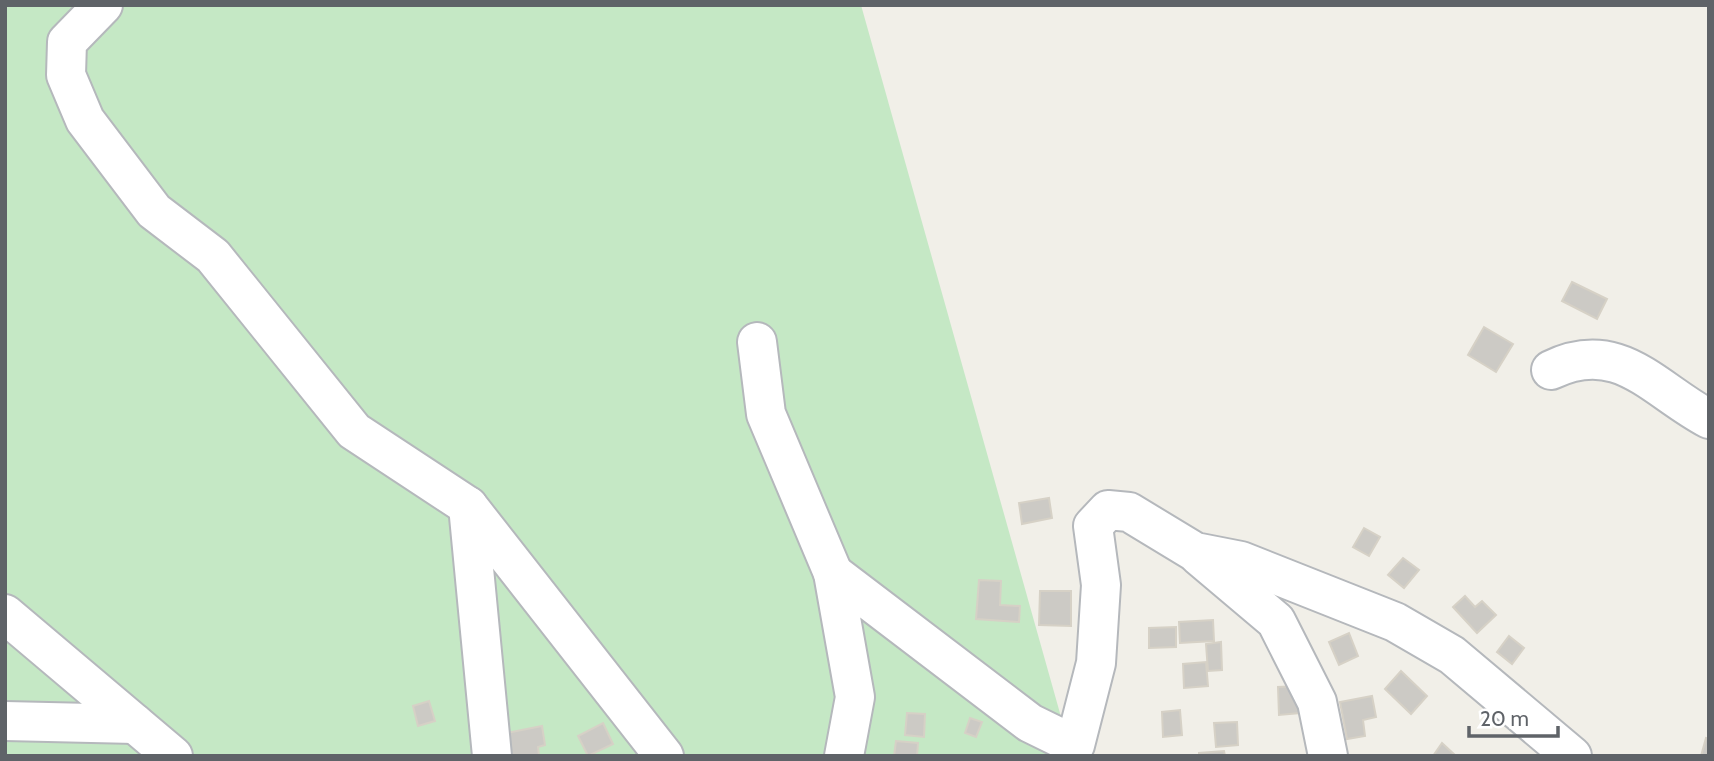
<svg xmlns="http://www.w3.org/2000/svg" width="1714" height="761" font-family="Cabin,sans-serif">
<rect width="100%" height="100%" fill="#f1efe8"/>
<!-- green -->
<path fill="#c5e8c5" d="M 5,5 L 861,5 L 1072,756 L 5,756 Z"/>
<!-- building -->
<g fill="#cccac5" stroke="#d6d1c6" stroke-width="2">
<path d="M 1572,282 L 1607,299 L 1597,319 L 1562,301 Z"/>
<path d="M 1484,327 L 1513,344 L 1496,372 L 1468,355 Z"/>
<path d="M 1049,498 L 1052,518 L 1022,524 L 1019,503 Z"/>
<path d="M 1364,528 L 1380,537 L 1369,556 L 1353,547 Z"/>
<path d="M 1403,558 L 1419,570 L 1404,588 L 1388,575 Z"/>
<path d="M 979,580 L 1001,581 L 1000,605 L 1020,606 L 1019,622 L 976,619 Z"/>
<path d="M 1040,591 L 1071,591 L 1071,626 L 1039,625 Z"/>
<path d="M 1465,596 L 1475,607 L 1482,601 L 1496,615 L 1477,633 L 1453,607 Z"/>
<path d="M 1213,620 L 1214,641 L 1180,643 L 1179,622 Z"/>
<path d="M 1176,627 L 1176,647 L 1149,648 L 1149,628 Z"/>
<path d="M 1349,633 L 1358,656 L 1339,665 L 1329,642 Z"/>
<path d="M 1509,636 L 1524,648 L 1512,664 L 1497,652 Z"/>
<path d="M 1221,642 L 1222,670 L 1208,671 L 1206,644 Z"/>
<path d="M 1206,662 L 1208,686 L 1184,688 L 1183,664 Z"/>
<path d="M 1401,671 L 1427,696 L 1411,714 L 1385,689 Z"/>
<path d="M 1298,686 L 1300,713 L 1279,715 L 1278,687 Z"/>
<path d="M 1372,696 L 1376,717 L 1363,720 L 1365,736 L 1347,739 L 1340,702 Z"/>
<path d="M 429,701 L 435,721 L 418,726 L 413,706 Z"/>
<path d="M 1180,710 L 1182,735 L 1163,737 L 1162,712 Z"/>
<path d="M 907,713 L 925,714 L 924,737 L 905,735 Z"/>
<path d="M 970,718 L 982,722 L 976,737 L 965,733 Z"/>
<path d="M 1237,722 L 1238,745 L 1216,747 L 1214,723 Z"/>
<path d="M 603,723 L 613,744 L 588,756 L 578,736 Z"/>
<path d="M 542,726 L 545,745 L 538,747 L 539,756 L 500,756 L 496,735 Z"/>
<path d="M 1706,738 L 1709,739 L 1709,756 L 1701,756 Z"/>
<path d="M 896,741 L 918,743 L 917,756 L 894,756 Z"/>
<path d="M 1442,743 L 1456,756 L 1433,756 Z"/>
<path d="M 1224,751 L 1225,756 L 1199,756 L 1199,753 Z"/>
</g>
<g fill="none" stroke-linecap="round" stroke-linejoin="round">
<defs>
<g id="minor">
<path d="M 103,5 L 67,42 L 66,75 L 85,120 L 154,211 L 213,256 L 354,431 L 468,506 L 664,756"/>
<path d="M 757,342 L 766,414 L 833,573"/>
<path d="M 1551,370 C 1619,337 1654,390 1709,419"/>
<path d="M 468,506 L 492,756"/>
<path d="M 1199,556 L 1276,621 L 1317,702 L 1328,756"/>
<path d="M 5,614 L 173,756"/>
<path d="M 5,721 L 135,724"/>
<path d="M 844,756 L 855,697 L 833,573 L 1030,723 L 1075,745 L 1096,663 L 1101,585 L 1093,526 L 1108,510 L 1129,512 L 1195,552 L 1241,561 L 1395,622 L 1452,655 L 1572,756"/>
</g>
</defs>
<!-- minor casing -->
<use href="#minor" stroke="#b5b8bc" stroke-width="42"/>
<!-- minor -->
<use href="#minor" stroke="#fff" stroke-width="38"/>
</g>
<!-- border -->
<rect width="1714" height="761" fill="none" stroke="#5f6368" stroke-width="14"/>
<!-- scale -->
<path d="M1469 726v10h89v-10" fill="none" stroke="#5f6368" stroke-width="3.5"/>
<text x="1480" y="726" font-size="21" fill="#5f6368" stroke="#ffffff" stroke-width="5" paint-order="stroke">20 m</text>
</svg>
